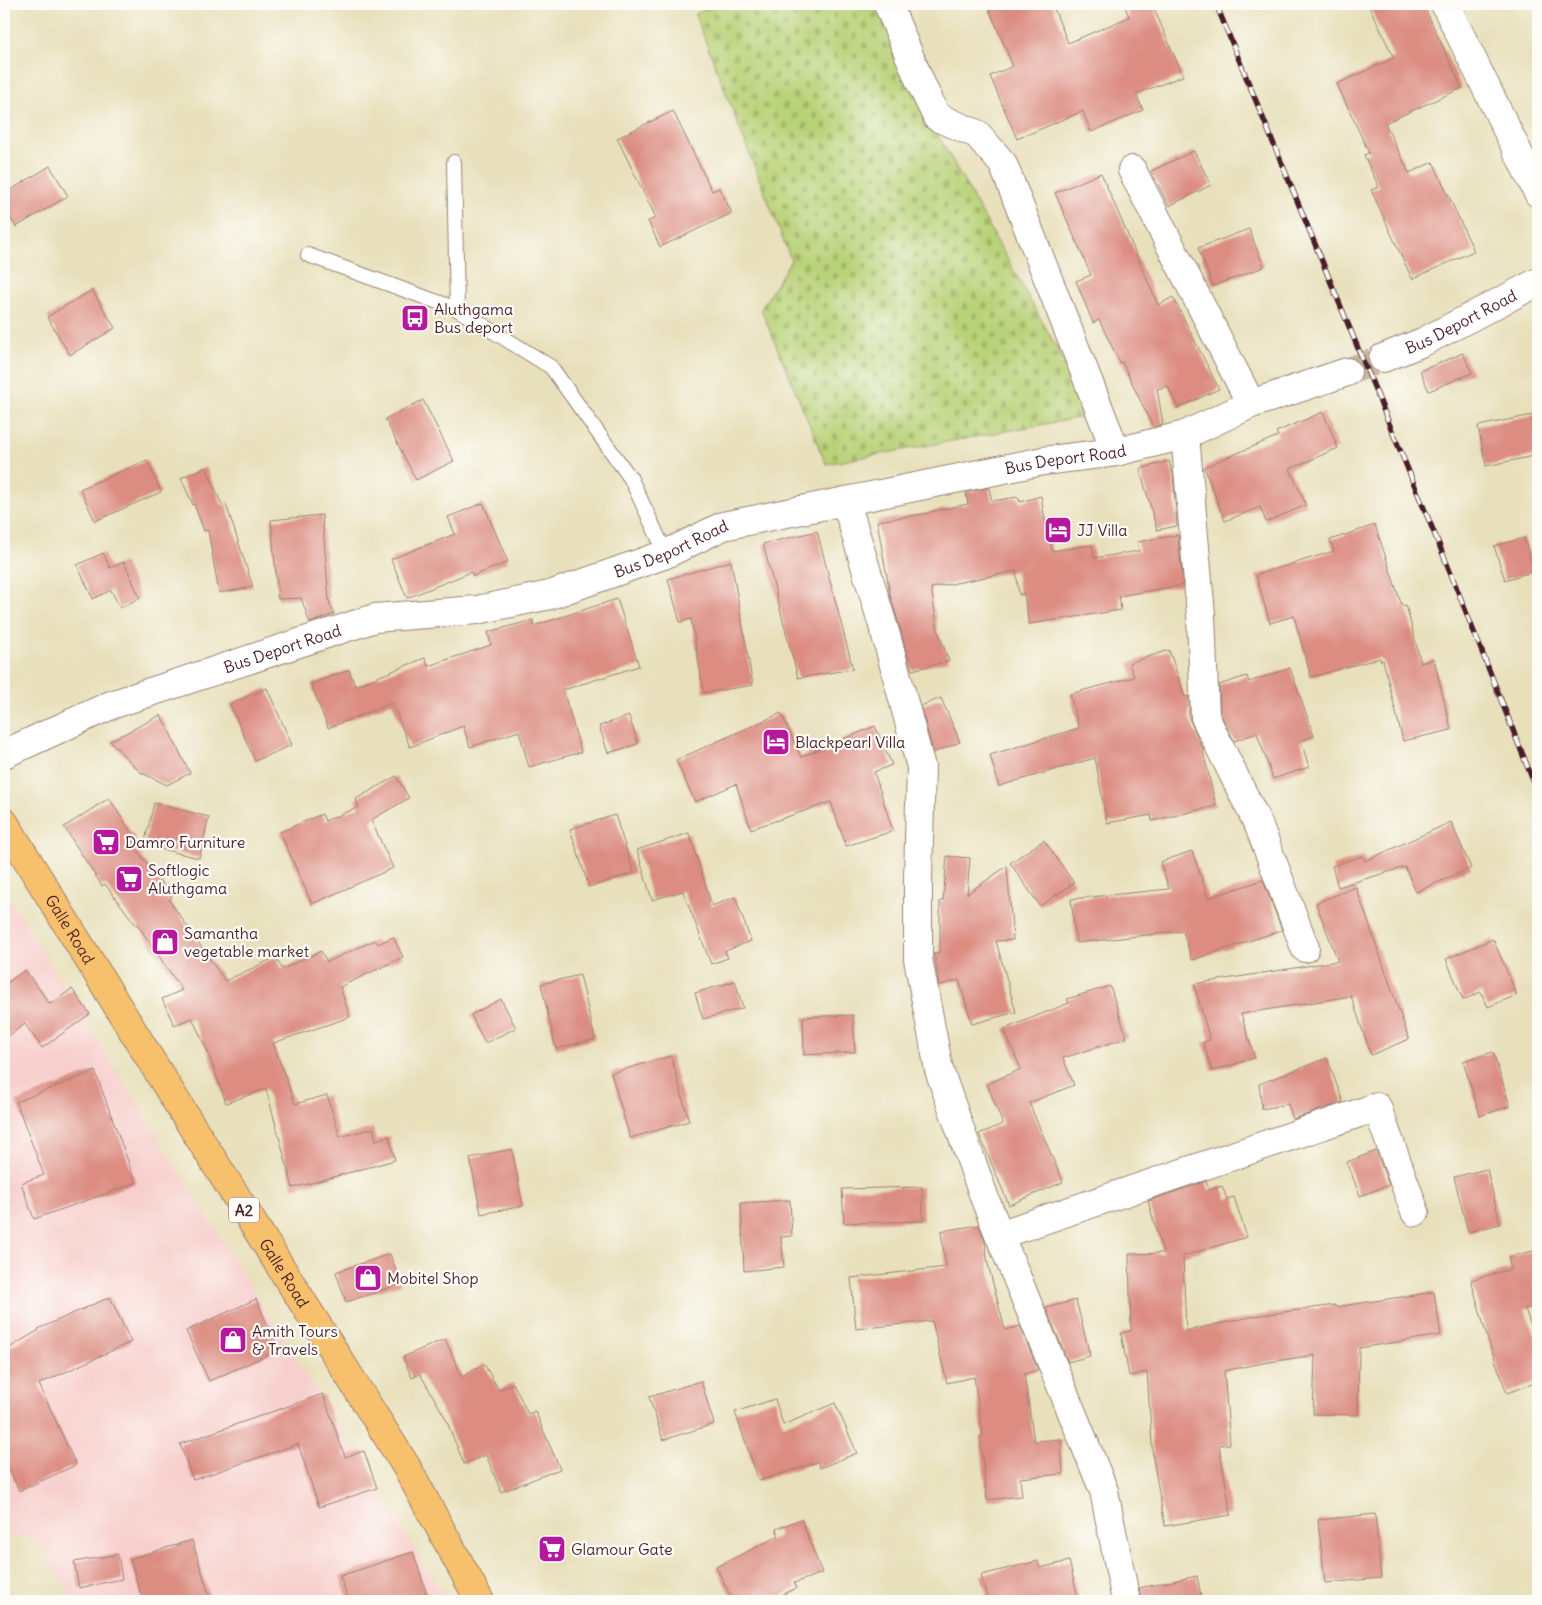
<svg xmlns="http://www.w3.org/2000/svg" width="1542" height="1605" font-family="Delius,sans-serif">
<defs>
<pattern id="cemetery-stones" width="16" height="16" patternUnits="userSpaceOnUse" patternTransform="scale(1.25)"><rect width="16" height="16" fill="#b8d277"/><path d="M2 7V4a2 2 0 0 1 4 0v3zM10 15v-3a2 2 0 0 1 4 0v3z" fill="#a0b467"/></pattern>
</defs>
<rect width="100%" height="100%" fill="#fdfcf7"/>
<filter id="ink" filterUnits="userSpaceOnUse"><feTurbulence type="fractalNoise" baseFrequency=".02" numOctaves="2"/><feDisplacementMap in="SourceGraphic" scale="10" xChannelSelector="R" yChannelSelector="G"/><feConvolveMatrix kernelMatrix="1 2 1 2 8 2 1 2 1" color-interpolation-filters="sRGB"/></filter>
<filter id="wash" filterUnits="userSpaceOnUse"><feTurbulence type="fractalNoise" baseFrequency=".0096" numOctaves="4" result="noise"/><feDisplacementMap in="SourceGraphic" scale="20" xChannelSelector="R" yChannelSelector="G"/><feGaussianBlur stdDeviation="1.12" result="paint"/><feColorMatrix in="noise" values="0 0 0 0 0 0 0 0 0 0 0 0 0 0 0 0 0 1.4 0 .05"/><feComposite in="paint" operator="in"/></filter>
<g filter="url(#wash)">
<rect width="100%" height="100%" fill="#e8e0bb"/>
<!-- built -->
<path fill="#f7d0ce" d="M 4,890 L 447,1601 L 74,1601 L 37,1540 L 4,1535 Z"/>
<!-- cemetery -->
<path fill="url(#cemetery-stones)" stroke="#817851" d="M 721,4 L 879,4 L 932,124 L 1094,415 L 826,464 L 761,309 L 791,260 L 695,14 Z"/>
<g id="blocks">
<!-- building -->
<g fill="#dc8c81">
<path d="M 987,4 L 1052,4 L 1068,43 L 1129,17 L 1124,4 L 1152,4 L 1183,76 L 1136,94 L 1143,110 L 1091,132 L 1083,111 L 1017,139 L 990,76 L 1013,66 Z"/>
<path d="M 1368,4 L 1423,4 L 1462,88 L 1385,123 L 1409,173 L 1433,162 L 1474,251 L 1412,279 L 1371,190 L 1379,187 L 1364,155 L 1369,153 L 1337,84 L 1394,58 Z"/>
<path d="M 673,111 L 712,191 L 719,188 L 732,213 L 660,247 L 648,221 L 656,218 L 617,138 Z"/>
<path d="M 1194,151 L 1211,185 L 1169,206 L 1151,171 Z"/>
<path d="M 50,166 L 68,196 L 16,227 L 4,207 L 4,194 Z"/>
<path d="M 1101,173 L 1158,305 L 1173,297 L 1219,389 L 1178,408 L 1168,386 L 1157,389 L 1163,424 L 1153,427 L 1122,362 L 1120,363 L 1099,320 L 1093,323 L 1076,281 L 1091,275 L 1055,193 Z"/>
<path d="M 1249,229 L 1264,267 L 1213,286 L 1198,248 Z"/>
<path d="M 92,290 L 115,328 L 70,355 L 47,317 Z"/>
<path d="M 1463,353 L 1472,373 L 1429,391 L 1420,371 Z"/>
<path d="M 423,400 L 454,461 L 416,480 L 385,419 Z"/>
<path d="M 1323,412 L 1338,448 L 1290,469 L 1306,505 L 1266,522 L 1260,507 L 1225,521 L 1204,467 L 1278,436 L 1276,432 Z"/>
<path d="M 1538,414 L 1538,455 L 1486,466 L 1478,426 Z"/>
<path d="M 147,460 L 161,492 L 95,521 L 80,489 Z"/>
<path d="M 1169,461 L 1173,474 L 1177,526 L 1157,530 L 1140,469 Z"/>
<path d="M 206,467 L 222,505 L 226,504 L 253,587 L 219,593 L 208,530 L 204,531 L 194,504 L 193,505 L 181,478 Z"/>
<path d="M 989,488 L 992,501 L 1018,497 L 1020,502 L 1041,496 L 1048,538 L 1050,538 L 1052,551 L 1092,545 L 1094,558 L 1139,551 L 1137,542 L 1178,535 L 1183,585 L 1119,596 L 1121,610 L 1029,624 L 1024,594 L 1019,595 L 1016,571 L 931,588 L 938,631 L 949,661 L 912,670 L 890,594 L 877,521 L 929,513 L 929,512 L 968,504 L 966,493 Z"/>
<path d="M 483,503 L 508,562 L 473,576 L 471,572 L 407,598 L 391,559 L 455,534 L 448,517 Z"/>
<path d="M 322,515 L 329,601 L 334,614 L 310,623 L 301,598 L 278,599 L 271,520 Z"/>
<path d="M 1375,525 L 1402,606 L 1406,605 L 1421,663 L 1434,659 L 1451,730 L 1403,741 L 1383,660 L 1381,661 L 1380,658 L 1311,677 L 1294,616 L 1270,623 L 1256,575 L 1334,551 L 1330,540 Z"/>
<path d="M 817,531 L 853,669 L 798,678 L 763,544 Z"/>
<path d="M 1524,538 L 1534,571 L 1505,580 L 1494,546 Z"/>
<path d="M 103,553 L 110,568 L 124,562 L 140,598 L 120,608 L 111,590 L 93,599 L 77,565 Z"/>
<path d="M 731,561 L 753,685 L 704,693 L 691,619 L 680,622 L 668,579 Z"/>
<path d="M 617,599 L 639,666 L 563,690 L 581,752 L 529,767 L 519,731 L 470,747 L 463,726 L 410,747 L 392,703 L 328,728 L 311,684 L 349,670 L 355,686 L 425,658 L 428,666 L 491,645 L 488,632 L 533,620 L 534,626 Z"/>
<path d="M 1169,650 L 1185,697 L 1189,696 L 1189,718 L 1204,751 L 1203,751 L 1216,806 L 1152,821 L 1151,815 L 1107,823 L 1095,758 L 999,786 L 990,755 L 1079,728 L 1070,694 L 1134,677 L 1129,663 Z"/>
<path d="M 1290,668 L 1314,736 L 1301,741 L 1309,767 L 1273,779 L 1257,733 L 1234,741 L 1220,713 L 1219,685 L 1247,676 L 1249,682 Z"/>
<path d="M 267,688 L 292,745 L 255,761 L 230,704 Z"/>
<path d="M 941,698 L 960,742 L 933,753 L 921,706 Z"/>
<path d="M 781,713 L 801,757 L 875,726 L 892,765 L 874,772 L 893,831 L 846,846 L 831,802 L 751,829 L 736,784 L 695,802 L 676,760 Z"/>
<path d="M 161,715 L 190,773 L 167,785 L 140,772 L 110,741 Z"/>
<path d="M 629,716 L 638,744 L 608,753 L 599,726 Z"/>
<path d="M 396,776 L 409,798 L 371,820 L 393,868 L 312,904 L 280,832 L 322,814 L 325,821 L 359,807 L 356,799 Z"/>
<path d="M 109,798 L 138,843 L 130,841 L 172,897 L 169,900 L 225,981 L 276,957 L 282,969 L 321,951 L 327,962 L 375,940 L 378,944 L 393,937 L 403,957 L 340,987 L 350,1017 L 273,1043 L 295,1104 L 327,1095 L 340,1137 L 373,1128 L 376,1140 L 389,1136 L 395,1160 L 293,1188 L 266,1089 L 226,1103 L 208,1052 L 192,1018 L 174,1025 L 162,999 L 182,990 L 137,924 L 136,925 L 105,884 L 102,886 L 64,827 Z"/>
<path d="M 154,803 L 209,817 L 199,858 L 144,845 Z"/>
<path d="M 615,815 L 634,873 L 589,887 L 570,829 Z"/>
<path d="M 1451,822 L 1471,868 L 1416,892 L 1405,867 L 1338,887 L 1332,866 L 1363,856 L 1365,861 Z"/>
<path d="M 689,833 L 712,906 L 735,897 L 751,941 L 725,951 L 728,958 L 711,964 L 683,891 L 652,900 L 637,850 Z"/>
<path d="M 1044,840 L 1074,883 L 1040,906 L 1010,863 Z"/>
<path d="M 1192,851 L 1208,898 L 1263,880 L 1282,930 L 1192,960 L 1183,931 L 1076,943 L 1071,899 L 1169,889 L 1160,862 Z"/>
<path d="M 947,856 L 970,858 L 967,894 L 1007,866 L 1013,940 L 996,941 L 1016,1012 L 972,1024 L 959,980 L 939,985 L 934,953 L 940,952 L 940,901 L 943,901 Z"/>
<path d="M 1356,887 L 1409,1039 L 1371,1055 L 1351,996 L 1241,1014 L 1255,1058 L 1212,1071 L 1203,1042 L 1210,1040 L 1194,984 L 1338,961 L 1316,903 Z"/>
<path d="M 1493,939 L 1517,995 L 1488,1007 L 1481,992 L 1463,1000 L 1446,959 Z"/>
<path d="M 25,970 L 50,1004 L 72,989 L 90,1014 L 42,1048 L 25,1024 L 4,1039 L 4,985 Z"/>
<path d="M 580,975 L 595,1039 L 556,1049 L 541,984 Z"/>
<path d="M 735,981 L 743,1008 L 703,1019 L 695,993 Z"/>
<path d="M 1110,986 L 1127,1038 L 1063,1058 L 1074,1085 L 1029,1103 L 1063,1182 L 1009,1205 L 979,1134 L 1003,1124 L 987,1084 L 1021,1069 L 1004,1029 L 1069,1003 L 1067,999 Z"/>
<path d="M 501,999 L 516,1028 L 485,1043 L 471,1015 Z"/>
<path d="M 853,1015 L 855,1052 L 804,1055 L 803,1017 Z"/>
<path d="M 1493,1052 L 1510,1106 L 1480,1116 L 1463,1061 Z"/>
<path d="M 671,1056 L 689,1121 L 630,1138 L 611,1073 Z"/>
<path d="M 1327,1058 L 1343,1102 L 1293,1119 L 1288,1104 L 1262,1109 L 1259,1084 Z"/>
<path d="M 95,1071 L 136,1183 L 34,1219 L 21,1183 L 44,1175 L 16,1102 Z"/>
<path d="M 512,1149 L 523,1206 L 481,1214 L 470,1158 Z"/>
<path d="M 1376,1151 L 1389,1185 L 1360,1196 L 1347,1162 Z"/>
<path d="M 1487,1169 L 1500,1224 L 1468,1232 L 1454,1177 Z"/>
<path d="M 1206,1181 L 1209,1190 L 1222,1186 L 1227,1199 L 1234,1197 L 1247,1237 L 1183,1256 L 1186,1331 L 1255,1316 L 1335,1305 L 1335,1307 L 1434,1292 L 1441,1335 L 1359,1348 L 1358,1415 L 1313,1414 L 1315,1355 L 1263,1363 L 1224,1371 L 1230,1444 L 1219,1445 L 1231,1515 L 1165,1526 L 1153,1458 L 1147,1372 L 1129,1376 L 1121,1333 L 1131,1331 L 1129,1254 L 1163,1253 L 1148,1201 Z"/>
<path d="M 922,1187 L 923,1221 L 844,1223 L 842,1189 Z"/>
<path d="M 790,1200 L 792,1236 L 781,1237 L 784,1267 L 744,1271 L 741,1203 Z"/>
<path d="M 979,1225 L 985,1242 L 988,1264 L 1005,1330 L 1020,1326 L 1038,1370 L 1024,1374 L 1034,1441 L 1061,1439 L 1063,1474 L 1020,1478 L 1022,1496 L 987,1500 L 980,1436 L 983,1436 L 974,1377 L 947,1383 L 932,1321 L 856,1329 L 851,1278 L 946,1267 L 941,1231 Z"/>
<path d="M 1538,1250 L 1538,1305 L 1525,1309 L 1538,1345 L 1538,1382 L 1507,1393 L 1488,1340 L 1471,1280 L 1511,1269 L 1508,1257 Z"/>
<path d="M 390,1254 L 401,1284 L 346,1302 L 336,1272 Z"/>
<path d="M 110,1297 L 131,1342 L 39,1384 L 76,1465 L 19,1491 L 4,1457 L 4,1351 L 39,1330 L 38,1329 Z"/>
<path d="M 256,1299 L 279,1350 L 209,1381 L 186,1331 Z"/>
<path d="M 1076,1300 L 1090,1356 L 1068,1362 L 1046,1308 Z"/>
<path d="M 445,1339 L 462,1377 L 484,1364 L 499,1390 L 513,1383 L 528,1414 L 535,1411 L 560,1469 L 501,1492 L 486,1455 L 464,1464 L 445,1417 L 420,1374 L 412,1378 L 403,1357 Z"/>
<path d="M 701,1381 L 714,1424 L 663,1440 L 649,1397 Z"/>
<path d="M 323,1394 L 345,1457 L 364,1451 L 377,1488 L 319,1507 L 298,1444 L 193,1480 L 180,1444 Z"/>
<path d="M 775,1399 L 783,1425 L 835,1403 L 857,1453 L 820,1468 L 818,1462 L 759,1481 L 735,1412 Z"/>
<path d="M 1375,1514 L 1381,1578 L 1325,1583 L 1318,1520 Z"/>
<path d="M 801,1519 L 822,1573 L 794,1583 L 796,1588 L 770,1601 L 733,1601 L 716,1567 L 779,1536 L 776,1529 Z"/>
<path d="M 192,1540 L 211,1601 L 143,1601 L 130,1559 Z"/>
<path d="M 413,1552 L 429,1601 L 349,1601 L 340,1576 Z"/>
<path d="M 118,1554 L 122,1579 L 79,1588 L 74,1562 Z"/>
<path d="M 1038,1561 L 1040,1568 L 1069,1561 L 1079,1601 L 988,1601 L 981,1575 Z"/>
<path d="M 1197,1576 L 1202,1601 L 1141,1601 L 1139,1588 Z"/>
</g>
</g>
</g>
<g filter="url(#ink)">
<use href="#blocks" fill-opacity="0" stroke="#998073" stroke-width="1"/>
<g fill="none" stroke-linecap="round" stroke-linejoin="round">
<!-- minor-tunnel -->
<path stroke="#c8b99e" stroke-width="28" stroke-dasharray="28 14" stroke-linecap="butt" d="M 1347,372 L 1383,358"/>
<defs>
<g id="service">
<path d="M 454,162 L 457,309 L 551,367 L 631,479 L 666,554"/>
<path d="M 308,255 L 457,309"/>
</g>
<g id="minor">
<path d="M 888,4 L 921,84 L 937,117 L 977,134 L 1003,164 L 1116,452"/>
<path d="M 1445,4 L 1538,193"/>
<path d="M 1132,170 L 1251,404"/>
<path id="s1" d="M 1383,358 L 1423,342 L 1538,282"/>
<path d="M 1185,435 L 1201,615 L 1205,717 L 1259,826 L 1305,948"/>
<path d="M 846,502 L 887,639 L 921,767 L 918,877 L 918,959 L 939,1070 L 986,1202 L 1104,1491 L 1126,1601"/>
<path id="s2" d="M 4,754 L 111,705 L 375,618 L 477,610 L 550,595 L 666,554 L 723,526 L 1043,461 L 1116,452 L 1185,435 L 1251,404 L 1347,372"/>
<path d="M 999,1235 L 1377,1107 L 1415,1212"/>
</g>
<g id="trunk">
<path id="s3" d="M 4,822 L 181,1109 L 406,1466 L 480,1601"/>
</g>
</defs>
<!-- service casing -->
<use href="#service" stroke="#998073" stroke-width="16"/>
<!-- minor casing -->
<use href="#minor" stroke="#998073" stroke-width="30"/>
<!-- trunk casing -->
<use href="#trunk" stroke="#998073" stroke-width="30"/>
<!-- service -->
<use href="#service" stroke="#fff" stroke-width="14"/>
<!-- minor -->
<use href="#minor" stroke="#fff" stroke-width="28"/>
<!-- trunk -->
<use href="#trunk" stroke="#f7c06c" stroke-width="28"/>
<defs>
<path id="rail" d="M 1216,4 L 1447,564 L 1538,793"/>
</defs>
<!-- rail casing -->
<use href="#rail" stroke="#4a1f2b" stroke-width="5.5"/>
<!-- rail -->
<use href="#rail" stroke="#fdfcf7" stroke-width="4" stroke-dasharray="11" stroke-linecap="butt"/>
</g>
</g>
<!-- icons -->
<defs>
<symbol id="bus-square" viewBox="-11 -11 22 22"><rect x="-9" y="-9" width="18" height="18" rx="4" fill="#b5179e" stroke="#fdfcf7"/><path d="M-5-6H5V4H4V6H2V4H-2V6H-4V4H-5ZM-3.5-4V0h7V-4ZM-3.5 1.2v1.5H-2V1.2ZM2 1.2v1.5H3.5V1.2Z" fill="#fff"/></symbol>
<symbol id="hotel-square" viewBox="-11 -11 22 22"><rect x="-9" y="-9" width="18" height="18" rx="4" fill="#b5179e" stroke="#fdfcf7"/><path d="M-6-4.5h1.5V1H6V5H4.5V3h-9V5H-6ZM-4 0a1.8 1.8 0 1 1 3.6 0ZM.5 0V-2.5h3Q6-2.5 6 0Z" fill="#fff"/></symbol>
<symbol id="supermarket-square" viewBox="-11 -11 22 22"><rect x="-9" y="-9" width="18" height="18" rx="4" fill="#b5179e" stroke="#fdfcf7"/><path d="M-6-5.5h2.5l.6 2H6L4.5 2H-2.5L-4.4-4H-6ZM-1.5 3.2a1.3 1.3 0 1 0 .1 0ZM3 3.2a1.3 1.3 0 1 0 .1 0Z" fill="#fff"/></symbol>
<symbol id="shop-square" viewBox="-11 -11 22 22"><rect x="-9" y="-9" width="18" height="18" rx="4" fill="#b5179e" stroke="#fdfcf7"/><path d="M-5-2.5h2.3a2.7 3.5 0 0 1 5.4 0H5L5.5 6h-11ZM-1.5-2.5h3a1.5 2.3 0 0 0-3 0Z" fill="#fff"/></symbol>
</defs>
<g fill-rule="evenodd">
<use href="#bus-square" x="399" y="302" width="32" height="32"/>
<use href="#hotel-square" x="1042" y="514" width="32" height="32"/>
<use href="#hotel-square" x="760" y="726" width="32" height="32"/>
<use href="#supermarket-square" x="90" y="826" width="32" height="32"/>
<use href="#supermarket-square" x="113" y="863" width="32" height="32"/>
<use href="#shop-square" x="149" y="926" width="32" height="32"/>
<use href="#shop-square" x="352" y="1262" width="32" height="32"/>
<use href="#shop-square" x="217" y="1324" width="32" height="32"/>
<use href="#supermarket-square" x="536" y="1533" width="32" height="32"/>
</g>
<g text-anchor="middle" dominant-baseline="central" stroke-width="4.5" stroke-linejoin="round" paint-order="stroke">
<!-- shield labels -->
<rect fill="#fdfcf7" stroke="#806168" stroke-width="1" x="229" y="1197.5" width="30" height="25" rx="4"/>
<g font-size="15" font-weight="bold" fill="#4a1f2b">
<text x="244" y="1210">A2</text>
</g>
<!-- poi labels -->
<g font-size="16" fill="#4a1f2b" stroke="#fdfcf7" text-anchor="start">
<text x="434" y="309">Aluthgama<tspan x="434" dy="18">Bus deport</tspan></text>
<text x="1077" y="530">JJ Villa</text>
<text x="795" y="742">Blackpearl Villa</text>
<text x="125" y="842">Damro Furniture</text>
<text x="148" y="870">Softlogic<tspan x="148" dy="18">Aluthgama</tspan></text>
<text x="184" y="933">Samantha<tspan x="184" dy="18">vegetable market</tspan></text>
<text x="387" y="1278">Mobitel Shop</text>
<text x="252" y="1331">Amith Tours<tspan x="252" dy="18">&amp; Travels</tspan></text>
<text x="571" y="1549">Glamour Gate</text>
</g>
<!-- street labels -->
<g font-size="16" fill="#4a1f2b" stroke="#fdfcf7">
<text stroke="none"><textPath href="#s1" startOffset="86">Bus Deport Road</textPath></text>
<text stroke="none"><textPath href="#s2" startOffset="1108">Bus Deport Road</textPath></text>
<text stroke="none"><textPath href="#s2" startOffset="702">Bus Deport Road</textPath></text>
<text stroke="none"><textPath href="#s2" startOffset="298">Bus Deport Road</textPath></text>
<text stroke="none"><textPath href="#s3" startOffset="126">Galle Road</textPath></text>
<text stroke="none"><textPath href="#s3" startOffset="531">Galle Road</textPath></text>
</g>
</g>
<!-- margin -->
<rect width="1542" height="1605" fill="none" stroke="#fdfcf7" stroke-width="20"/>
</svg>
